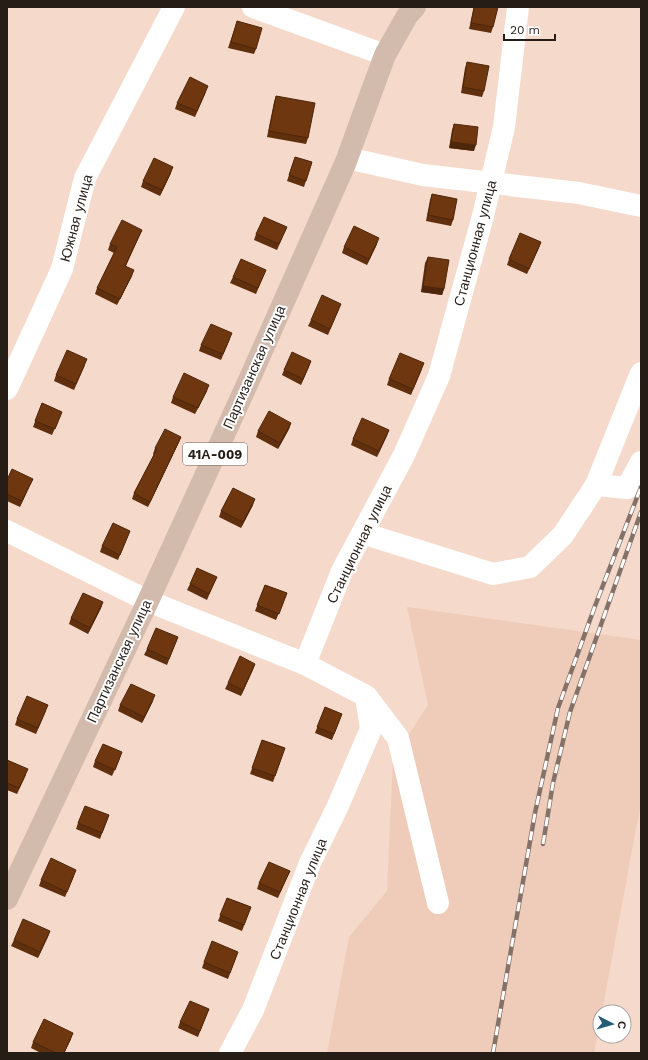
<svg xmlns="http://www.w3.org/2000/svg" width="648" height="1060" font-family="'Work Sans',sans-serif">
<rect width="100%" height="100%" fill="#f5d9ca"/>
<!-- built -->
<path fill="#efccb9" d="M 407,607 L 641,640 L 641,802 L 602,1012 L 600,1012 L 600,1022 L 594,1053 L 327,1053 L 349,937 L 387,891 L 393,759 L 428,705 Z"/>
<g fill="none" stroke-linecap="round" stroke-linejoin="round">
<!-- minor -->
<g stroke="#fff" stroke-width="22">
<path d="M 253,7 L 385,55"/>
<path d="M 347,158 L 423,175 L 579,193 L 641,206"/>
<path d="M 7,389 L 62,269 L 85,178 L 174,7"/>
<path d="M 596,485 L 641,373"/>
<path d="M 7,531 L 148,601 L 305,664 L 366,696 L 371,729 L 337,808 L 310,863 L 253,1010 L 230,1053"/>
<path d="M 362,533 L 493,574 L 530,567 L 563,535 L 596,485 L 627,488 L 641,462"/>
<path d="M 305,664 L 342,571 L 404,455 L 439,376 L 483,216 L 504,127 L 518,7"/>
<path d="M 367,697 L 398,738 L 438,903"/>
</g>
<!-- major -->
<path stroke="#d2bbac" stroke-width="22" d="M 7,899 L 148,601 L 249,380 L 345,164 L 385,55 L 407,16 L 415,7"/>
<defs>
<g id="rail">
<path d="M 543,844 L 553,783 L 570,712 L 641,512"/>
<path d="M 493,1053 L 535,813 L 558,708 L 595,606 L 641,487"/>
</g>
</defs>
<!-- rail casing -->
<use href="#rail" stroke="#847268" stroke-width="4.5"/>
<!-- rail -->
<use href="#rail" stroke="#fff" stroke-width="3" stroke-dasharray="9" stroke-linecap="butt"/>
</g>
<!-- wall -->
<g fill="#5f2f0e">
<path d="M 474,7 L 498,7 L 493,27 L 491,33 L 469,29 Z"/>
<path d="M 237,21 L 256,49 L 254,54 L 228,48 Z"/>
<path d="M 467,62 L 484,91 L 482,97 L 461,93 L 465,68 Z"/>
<path d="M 206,92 L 195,117 L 175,109 L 177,103 Z"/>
<path d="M 276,96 L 308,138 L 306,144 L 267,137 L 274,102 Z"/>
<path d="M 454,124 L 474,151 L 449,148 L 452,130 Z"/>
<path d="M 295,157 L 312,162 L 304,187 L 287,181 Z"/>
<path d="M 171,173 L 160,196 L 141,187 L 143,181 Z"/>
<path d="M 432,194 L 453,220 L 451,226 L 426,221 L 430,200 Z"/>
<path d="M 287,227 L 277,250 L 254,240 L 256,234 Z"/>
<path d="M 142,230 L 126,266 L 132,276 L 117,305 L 95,294 L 97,288 L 114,253 L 108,250 L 110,244 Z"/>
<path d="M 541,242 L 527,274 L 507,265 L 509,259 Z"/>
<path d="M 377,244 L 367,265 L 342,253 L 344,247 Z"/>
<path d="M 428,257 L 444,289 L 442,295 L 421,292 L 425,263 Z"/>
<path d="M 266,270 L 256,294 L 230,283 L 233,277 Z"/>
<path d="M 339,309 L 328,335 L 308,326 L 311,320 Z"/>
<path d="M 230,339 L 221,360 L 199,351 L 201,345 Z"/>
<path d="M 311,361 L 301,385 L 282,375 L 284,370 Z"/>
<path d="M 85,365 L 74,390 L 54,381 L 56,375 Z"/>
<path d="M 422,369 L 411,395 L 387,385 L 389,379 Z"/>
<path d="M 207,391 L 195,414 L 171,403 L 173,397 Z"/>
<path d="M 42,403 L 62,412 L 52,435 L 33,427 Z"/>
<path d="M 291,423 L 289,429 L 278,449 L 256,437 L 258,431 Z"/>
<path d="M 389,430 L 377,457 L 351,445 L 353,439 Z"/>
<path d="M 181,437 L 179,442 L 148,507 L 132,499 L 134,493 L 154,455 L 153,454 L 155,448 Z"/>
<path d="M 33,479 L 30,485 L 20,507 L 7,501 L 7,480 Z"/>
<path d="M 253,505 L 241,528 L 219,517 L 221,511 Z"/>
<path d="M 130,531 L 118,560 L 100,552 L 102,546 Z"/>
<path d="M 214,583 L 207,600 L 187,590 L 190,584 Z"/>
<path d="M 265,585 L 287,593 L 276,620 L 255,611 Z"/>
<path d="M 103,602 L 101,608 L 88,634 L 69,624 L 71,618 Z"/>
<path d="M 178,637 L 167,665 L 144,655 L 147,649 Z"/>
<path d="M 255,664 L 241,696 L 225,689 L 228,683 Z"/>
<path d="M 153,701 L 142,723 L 118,711 L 120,705 Z"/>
<path d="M 325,707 L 342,714 L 332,740 L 315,733 Z"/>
<path d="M 46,711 L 36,734 L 15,725 L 17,719 Z"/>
<path d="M 262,740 L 285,748 L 273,782 L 250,774 Z"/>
<path d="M 120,758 L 112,776 L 93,767 L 95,761 Z"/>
<path d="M 7,760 L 26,775 L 17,794 L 7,790 Z"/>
<path d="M 109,815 L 100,839 L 76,829 L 78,823 Z"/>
<path d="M 290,871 L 278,898 L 257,889 L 259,883 Z"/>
<path d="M 74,876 L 65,897 L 39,886 L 41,880 Z"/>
<path d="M 227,898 L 251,907 L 242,931 L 218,921 Z"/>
<path d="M 50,931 L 38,958 L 11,946 L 14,940 Z"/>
<path d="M 238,952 L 228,979 L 202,968 L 204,962 Z"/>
<path d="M 209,1009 L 198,1037 L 178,1028 L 180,1022 Z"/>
<path d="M 71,1039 L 64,1053 L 41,1053 L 31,1048 L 33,1042 Z"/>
</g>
<!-- shaded-wall -->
<g fill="#4d260b">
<path d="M 451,142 L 476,145 L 474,151 L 449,148 Z"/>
<path d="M 173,167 L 171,173 L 160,196 L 162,190 Z"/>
<path d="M 379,238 L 377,244 L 367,265 L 369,259 Z"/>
<path d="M 541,242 L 539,248 L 527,274 L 529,269 Z"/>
<path d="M 134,270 L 132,276 L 117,305 L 120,299 Z"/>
<path d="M 423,286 L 444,289 L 442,295 L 421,292 Z"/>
<path d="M 311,361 L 309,367 L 301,385 L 303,379 Z"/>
<path d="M 209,385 L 207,391 L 195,414 L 198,408 Z"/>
<path d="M 291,423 L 289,429 L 278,449 L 280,443 Z"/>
<path d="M 389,430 L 387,436 L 377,457 L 379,451 Z"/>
<path d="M 181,437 L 179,442 L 148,507 L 150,502 Z"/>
<path d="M 33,479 L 30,485 L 20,507 L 22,501 Z"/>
<path d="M 255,499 L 253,505 L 241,528 L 243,522 Z"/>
<path d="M 103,602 L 101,608 L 88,634 L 90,628 Z"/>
<path d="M 255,664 L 253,670 L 241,696 L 243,690 Z"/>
<path d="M 155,695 L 153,701 L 142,723 L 144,717 Z"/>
<path d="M 50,931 L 48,937 L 38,958 L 40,952 Z"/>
<path d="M 73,1033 L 71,1039 L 64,1053 Z"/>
</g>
<!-- building -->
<g fill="#6e3710" stroke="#4d260b">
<path d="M 474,7 L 498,7 L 493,27 L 471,23 Z"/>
<path d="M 237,21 L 262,28 L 256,49 L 231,42 Z"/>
<path d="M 467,62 L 489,66 L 484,91 L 463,87 Z"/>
<path d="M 190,77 L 208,86 L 197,111 L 177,103 Z"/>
<path d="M 276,96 L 315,103 L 308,138 L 269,131 Z"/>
<path d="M 454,124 L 478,127 L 476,145 L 451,142 Z"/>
<path d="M 295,157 L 312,162 L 306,181 L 289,175 Z"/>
<path d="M 154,158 L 173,167 L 162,190 L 143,181 Z"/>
<path d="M 432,194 L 457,199 L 453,220 L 428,215 Z"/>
<path d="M 264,217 L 287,227 L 279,244 L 256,234 Z"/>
<path d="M 122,220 L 142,230 L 125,266 L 134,270 L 120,299 L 97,288 L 117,247 L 110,244 Z"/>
<path d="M 354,226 L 379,238 L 369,259 L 344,247 Z"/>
<path d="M 520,233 L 541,242 L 529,269 L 509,259 Z"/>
<path d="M 428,257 L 449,260 L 444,289 L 423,286 Z"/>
<path d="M 241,259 L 266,270 L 258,288 L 233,277 Z"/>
<path d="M 322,295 L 341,304 L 330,329 L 311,320 Z"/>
<path d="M 211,324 L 232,333 L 223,354 L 201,345 Z"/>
<path d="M 67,350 L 87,359 L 76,384 L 56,375 Z"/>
<path d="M 292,352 L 311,361 L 303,379 L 284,370 Z"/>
<path d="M 400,353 L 424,363 L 413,389 L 389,379 Z"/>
<path d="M 184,373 L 209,385 L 198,408 L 173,397 Z"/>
<path d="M 42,403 L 62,412 L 55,429 L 35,421 Z"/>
<path d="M 269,411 L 291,423 L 280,443 L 258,431 Z"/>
<path d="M 362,418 L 389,430 L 379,451 L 353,439 Z"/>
<path d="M 165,429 L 181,437 L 150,502 L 134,493 L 157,449 L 155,448 Z"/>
<path d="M 12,469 L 33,479 L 22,501 L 7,494 L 7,480 Z"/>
<path d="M 233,488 L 255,499 L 243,522 L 221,511 Z"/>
<path d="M 113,523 L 130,531 L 120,555 L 102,546 Z"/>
<path d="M 197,568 L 217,577 L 209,594 L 190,584 Z"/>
<path d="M 265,585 L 287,593 L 279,614 L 257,605 Z"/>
<path d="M 83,593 L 103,602 L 90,628 L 71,618 Z"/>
<path d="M 156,628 L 178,637 L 169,659 L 147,649 Z"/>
<path d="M 240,656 L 255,664 L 243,690 L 228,683 Z"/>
<path d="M 131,684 L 155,695 L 144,717 L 120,705 Z"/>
<path d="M 27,696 L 48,705 L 38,728 L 17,719 Z"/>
<path d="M 325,707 L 342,714 L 334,734 L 317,727 Z"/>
<path d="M 262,740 L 285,748 L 275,776 L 252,768 Z"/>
<path d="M 103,744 L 122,752 L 115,770 L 95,761 Z"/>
<path d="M 7,760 L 28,769 L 19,788 L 7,783 Z"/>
<path d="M 85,806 L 109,815 L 102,833 L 78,823 Z"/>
<path d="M 51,858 L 76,870 L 67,892 L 41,880 Z"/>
<path d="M 269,862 L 290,871 L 280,892 L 259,883 Z"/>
<path d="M 227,898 L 251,907 L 244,925 L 220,915 Z"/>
<path d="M 23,919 L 50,931 L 40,952 L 14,940 Z"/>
<path d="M 212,941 L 238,952 L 230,973 L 204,962 Z"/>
<path d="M 190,1001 L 209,1009 L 200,1031 L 180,1022 Z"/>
<path d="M 44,1019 L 73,1033 L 64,1053 L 56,1053 L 33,1042 Z"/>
</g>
<g text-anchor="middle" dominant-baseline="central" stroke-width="4" stroke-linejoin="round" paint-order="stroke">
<!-- shield labels -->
<rect fill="#fff" stroke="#67615d" stroke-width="1" x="183" y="443" width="64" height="22" rx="3"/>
<g font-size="13" font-weight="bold" fill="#261d17">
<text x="215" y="454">41А-009</text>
</g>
<!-- street labels -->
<g font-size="14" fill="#261d17" stroke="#fff">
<text transform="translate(76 218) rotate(-75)">Южная улица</text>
<text transform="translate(475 243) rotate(-75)">Станционная улица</text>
<text transform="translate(254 367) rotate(-66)">Партизанская улица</text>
<text transform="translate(359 544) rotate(-64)">Станционная улица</text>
<text transform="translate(119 661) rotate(-65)">Партизанская улица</text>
<text transform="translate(298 899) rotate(-68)">Станционная улица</text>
</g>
</g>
<!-- border -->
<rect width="648" height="1060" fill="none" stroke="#261d17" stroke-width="16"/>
<!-- north arrow -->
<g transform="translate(612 1024) rotate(96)"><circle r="19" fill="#ffffff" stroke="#a8a5a2"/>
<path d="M0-3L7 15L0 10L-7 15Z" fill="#245d77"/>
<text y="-6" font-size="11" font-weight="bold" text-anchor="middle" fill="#261d17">С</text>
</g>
<!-- scale -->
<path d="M504 34v6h51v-6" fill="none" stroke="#261d17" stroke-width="2"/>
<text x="510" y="34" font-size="12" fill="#261d17" stroke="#ffffff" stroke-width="3" paint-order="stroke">20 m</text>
</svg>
